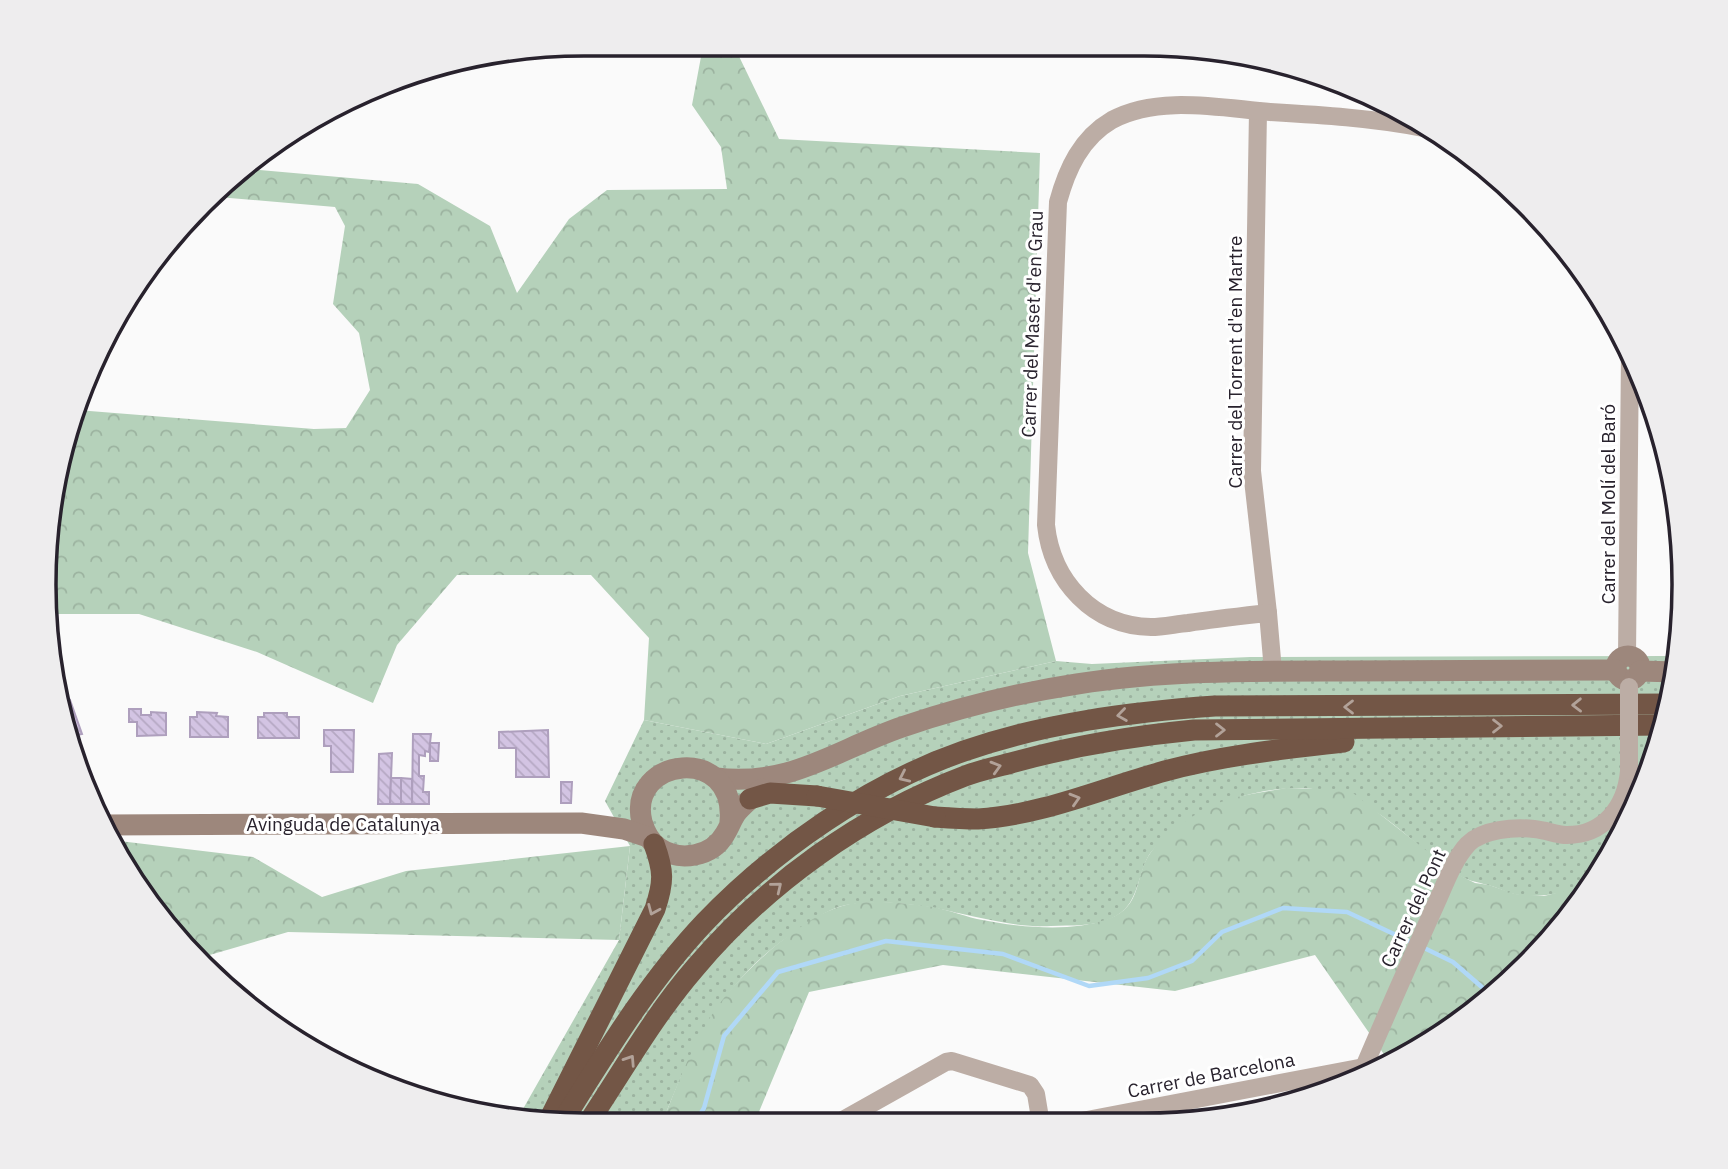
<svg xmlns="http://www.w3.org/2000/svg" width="1728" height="1169" font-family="'IBM Plex Sans',sans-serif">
<defs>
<pattern id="green-dots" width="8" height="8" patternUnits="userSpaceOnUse" patternTransform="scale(1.75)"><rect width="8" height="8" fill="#b5d1ba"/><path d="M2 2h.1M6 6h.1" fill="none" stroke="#9cb3a0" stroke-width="1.8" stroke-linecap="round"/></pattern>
<pattern id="forest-crowns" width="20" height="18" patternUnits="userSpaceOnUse" patternTransform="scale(1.75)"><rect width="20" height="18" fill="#b5d1ba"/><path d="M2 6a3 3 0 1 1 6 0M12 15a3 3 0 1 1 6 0" fill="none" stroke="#9cb3a0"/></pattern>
<pattern id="building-back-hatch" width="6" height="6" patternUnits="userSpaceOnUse" patternTransform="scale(1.75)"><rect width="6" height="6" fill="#d3c4e3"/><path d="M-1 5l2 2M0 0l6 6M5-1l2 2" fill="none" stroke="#b5a8c3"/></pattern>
</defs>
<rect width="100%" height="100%" fill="#fafafa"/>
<!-- green -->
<path fill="url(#green-dots)" d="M 1677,656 C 1673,700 1660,748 1644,790 C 1636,811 1622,831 1611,851 C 1607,859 1602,875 1594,880 C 1577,893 1534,899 1514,894 C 1505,892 1497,887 1488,885 C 1476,882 1466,880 1456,874 C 1430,858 1409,835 1385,818 C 1367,804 1324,788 1302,788 C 1253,788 1206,804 1169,836 C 1162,842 1154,847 1149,855 C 1136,878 1139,906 1112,918 C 1092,927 1072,925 1051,926 C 1009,928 970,914 929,907 C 903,903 872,900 846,905 C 830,908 817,918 803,927 C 727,973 696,1038 664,1118 L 519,1116 L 619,940 L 630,846 L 605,801 L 644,720 L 766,744 L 900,696 L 1056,661 L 1092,664 L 1250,657 Z"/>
<!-- forest -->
<g fill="url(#forest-crowns)">
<path d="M 703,46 L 734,46 L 779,139 L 1040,153 L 1028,553 L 1056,661 L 900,696 L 766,744 L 644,720 L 649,638 L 591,575 L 457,575 L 397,645 L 373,703 L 257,652 L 139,614 L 49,614 L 45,549 L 77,410 L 314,429 L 346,428 L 370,390 L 359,333 L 333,304 L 345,226 L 335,207 L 218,197 L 247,169 L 418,184 L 490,226 L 517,293 L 569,219 L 607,190 L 727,189 L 721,147 L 692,105 Z"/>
<path d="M 1286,788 L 1325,789 L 1353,793 L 1455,873 L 1475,883 L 1489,885 L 1515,894 L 1544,896 L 1572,889 L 1596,879 L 1526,967 L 1444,1034 L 1390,1063 L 1315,955 L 1175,991 L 943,965 L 809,992 L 756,1119 L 664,1118 C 677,1085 690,1052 708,1021 C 731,981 797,919 842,906 C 867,899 900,903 926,906 C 943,908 961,915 977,919 C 1016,927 1071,933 1108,919 C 1144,906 1133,877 1151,852 C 1165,832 1202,808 1224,801 C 1244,794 1266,792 1286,788 Z"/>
<path d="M 111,840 L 253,857 L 322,897 L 406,871 L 630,846 L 619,940 L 288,932 L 196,959 L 116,855 Z"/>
</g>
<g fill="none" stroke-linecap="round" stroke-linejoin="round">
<!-- stream -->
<g stroke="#b0d8f7" stroke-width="4.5">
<path d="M 1420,946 L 1453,962 L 1491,995"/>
<path d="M 698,1118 L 704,1108 L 724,1036 L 778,972 L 886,941 L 1003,954 L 1089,986 L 1148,978 L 1192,961 L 1222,932 L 1283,908 L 1347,912 L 1413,943"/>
</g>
</g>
<!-- building -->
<g fill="url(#building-back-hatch)" stroke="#ae9fbd" stroke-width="2">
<path d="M 70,700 L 82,734 L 71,736 L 59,702 Z"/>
<path d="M 129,709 L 141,709 L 141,715 L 151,715 L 151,712 L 166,713 L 166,735 L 137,736 L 137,722 L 129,722 Z"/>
<path d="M 197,712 L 217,713 L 216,716 L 228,717 L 228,737 L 190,737 L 190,717 L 197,717 Z"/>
<path d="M 264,713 L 287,713 L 287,717 L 299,717 L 299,738 L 258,738 L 258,717 L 264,717 Z"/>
<path d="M 324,730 L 354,730 L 353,772 L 331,772 L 331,746 L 324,746 Z"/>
<path d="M 548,730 L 549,777 L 516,777 L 516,748 L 499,748 L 499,732 Z"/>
<path d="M 413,734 L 431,734 L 429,752 L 425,751 L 425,756 L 419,755 L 419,776 L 424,776 L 423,792 L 429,792 L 429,804 L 412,804 Z"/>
<path d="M 430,743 L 439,743 L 438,761 L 430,761 Z"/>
<path d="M 392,753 L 390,804 L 378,804 L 379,754 Z"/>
<path d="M 391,778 L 401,778 L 401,804 L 390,804 Z"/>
<path d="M 401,778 L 412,779 L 412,804 L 401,804 Z"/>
<path d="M 561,782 L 572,782 L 571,803 L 561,803 Z"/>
</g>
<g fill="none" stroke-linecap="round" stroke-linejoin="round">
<!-- street -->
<g stroke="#bcada5" stroke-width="18">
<path d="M 1258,111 L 1252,471 L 1268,613"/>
<path d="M 1627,656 L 1630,353"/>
<path d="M 1273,671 L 1268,613 C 1242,616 1215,619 1188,623 C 1176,624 1163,627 1151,627 C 1093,626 1052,581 1046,525 L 1058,202 C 1067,169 1081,138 1112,120 C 1158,95 1220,108 1270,112 C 1321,115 1372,118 1423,128"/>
<path d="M 1362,1078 L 1364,1067 C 1387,1013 1411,959 1435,906 C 1444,887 1453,860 1468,844 C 1483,829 1514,827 1534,829 C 1545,830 1555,834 1565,835 C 1604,836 1626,806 1629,771"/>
<path d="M 841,1121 L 946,1062 L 952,1061 L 1030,1085 L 1036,1094 L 1041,1124"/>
<path d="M 1066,1124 L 1364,1067"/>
</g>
<!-- secondary -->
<g stroke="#9d877c" stroke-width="21">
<circle cx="1628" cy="668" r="12"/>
<path d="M 1640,671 L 1676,672"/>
<path d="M 716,778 C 791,787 835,750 902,727 C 958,708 1018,693 1077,684 C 1166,670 1256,671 1346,671 C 1436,671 1526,671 1616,670"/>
<path d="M 730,822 C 737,743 626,757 642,822 C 645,832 650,842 659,848 C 680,862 712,857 725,834 C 730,826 732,818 738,811 C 745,803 754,796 762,789"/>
<path d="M 105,825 L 581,823 L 624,829 L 648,837"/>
</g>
<!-- highway -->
<g stroke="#735646" stroke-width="21">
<path d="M 750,799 L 770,793 L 817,796"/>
<path d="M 935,817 C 949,818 964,819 978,819 C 1042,815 1103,788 1165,771 C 1224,755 1284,749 1344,742"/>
<path d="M 551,1116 L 655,909 C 664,882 664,871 654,844"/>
<path d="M 566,1116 C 608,1049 650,980 705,922 C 775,849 869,784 964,751 C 1045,723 1130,712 1215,706 L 1670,704"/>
<path d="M 592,1117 C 625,1067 656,1013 695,968 C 766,884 862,815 965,776 C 980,770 996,767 1011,763 C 1072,746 1132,736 1194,730 L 1663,725"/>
</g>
<!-- street-bridge -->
<path stroke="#bcada5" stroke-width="18" d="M 1629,687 L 1629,771"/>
<!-- highway-bridge -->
<path stroke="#735646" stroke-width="21" d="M 817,796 L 935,817"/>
</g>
<!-- one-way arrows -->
<defs><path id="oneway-chevron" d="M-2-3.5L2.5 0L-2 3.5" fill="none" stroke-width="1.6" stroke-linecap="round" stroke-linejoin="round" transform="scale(1.75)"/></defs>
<g stroke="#b2a299">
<use href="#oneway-chevron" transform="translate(1577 705) rotate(179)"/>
<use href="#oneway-chevron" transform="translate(1349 707) rotate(-180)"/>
<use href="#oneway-chevron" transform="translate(1122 715) rotate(172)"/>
<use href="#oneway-chevron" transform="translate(1497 726)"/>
<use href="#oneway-chevron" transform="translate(1220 730)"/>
<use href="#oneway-chevron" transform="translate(996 767) rotate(-16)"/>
<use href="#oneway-chevron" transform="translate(904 777) rotate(155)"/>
<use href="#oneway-chevron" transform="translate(1075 799) rotate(-17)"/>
<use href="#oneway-chevron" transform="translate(777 887) rotate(-39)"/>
<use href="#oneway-chevron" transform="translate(653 910) rotate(113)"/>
<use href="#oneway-chevron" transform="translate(630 1060) rotate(-57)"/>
</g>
<g text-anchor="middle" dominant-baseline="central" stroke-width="6" stroke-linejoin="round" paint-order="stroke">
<!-- street labels -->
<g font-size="19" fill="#28222d" stroke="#fff">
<text transform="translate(1032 324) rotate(-88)">Carrer del Maset d'en Grau</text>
<text transform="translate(1235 362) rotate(-90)">Carrer del Torrent d'en Martre</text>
<text transform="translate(1608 504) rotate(-90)">Carrer del Molí del Baró</text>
<text x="343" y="824">Avinguda de Catalunya</text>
<text transform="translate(1413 908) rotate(-65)">Carrer del Pont</text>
<text transform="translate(1211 1075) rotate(-11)">Carrer de Barcelona</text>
</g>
</g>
<!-- crop -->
<path d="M0 0H1728V1169H0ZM584 56H1144A528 528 0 0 1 1672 584V585A528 528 0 0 1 1144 1113H584A528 528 0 0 1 56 585V584A528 528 0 0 1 584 56Z" fill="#eeedee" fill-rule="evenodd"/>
<path fill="none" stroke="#28222d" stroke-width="3.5" d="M584 56H1144A528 528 0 0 1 1672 584V585A528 528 0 0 1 1144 1113H584A528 528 0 0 1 56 585V584A528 528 0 0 1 584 56Z"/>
</svg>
